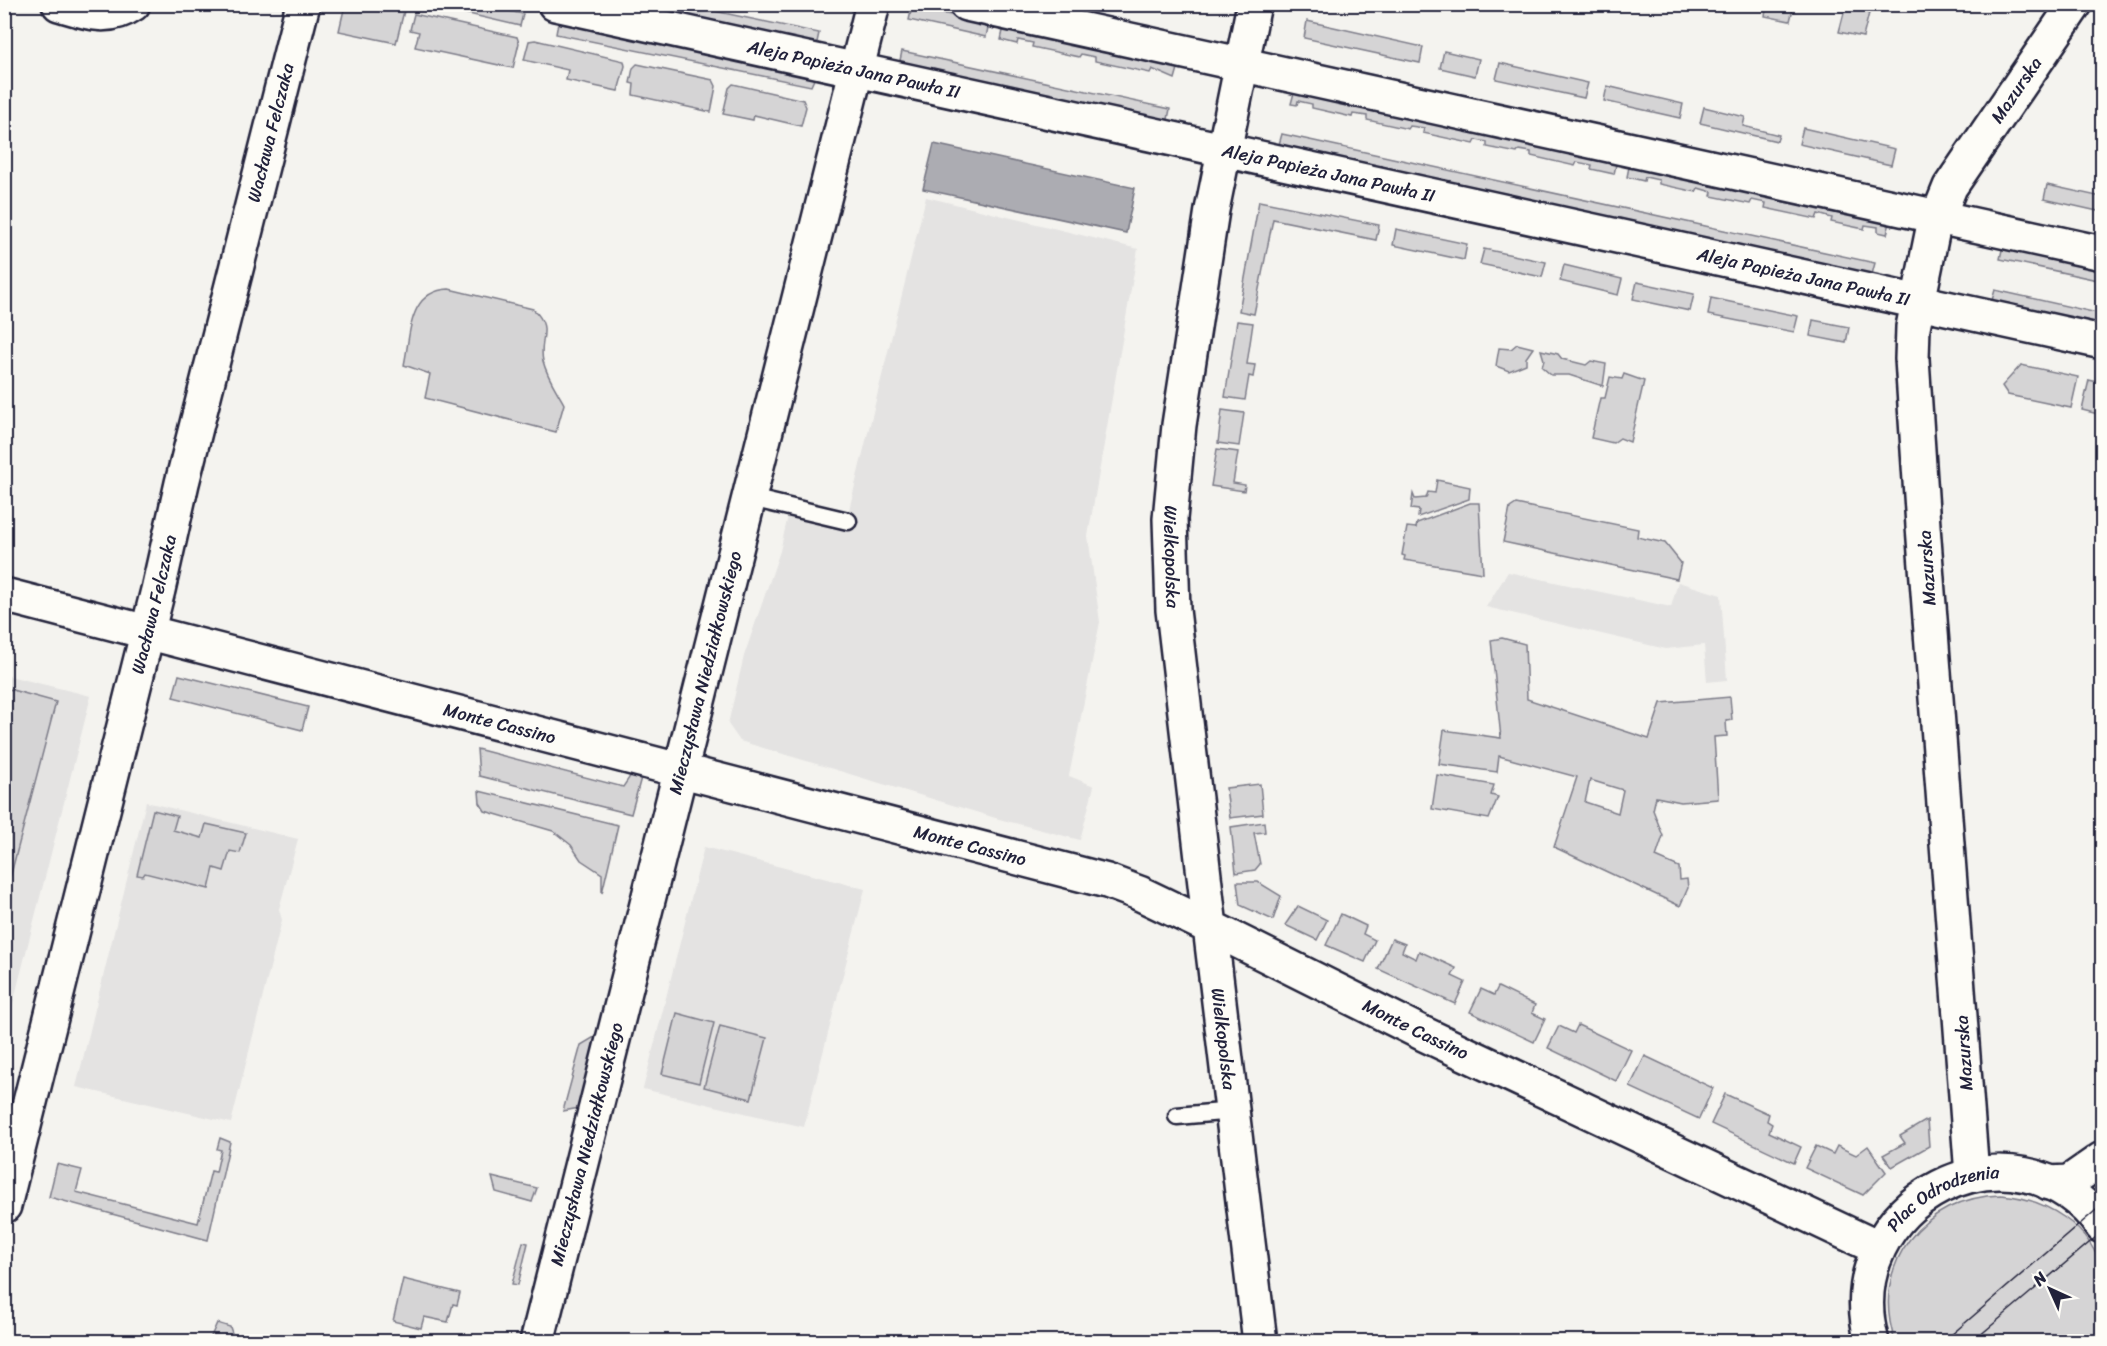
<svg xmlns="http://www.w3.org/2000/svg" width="2107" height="1346" font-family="Sriracha,sans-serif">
<rect width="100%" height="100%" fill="#f4f3ef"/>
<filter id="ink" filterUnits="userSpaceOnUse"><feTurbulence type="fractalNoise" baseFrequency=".0167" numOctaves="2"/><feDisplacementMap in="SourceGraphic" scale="12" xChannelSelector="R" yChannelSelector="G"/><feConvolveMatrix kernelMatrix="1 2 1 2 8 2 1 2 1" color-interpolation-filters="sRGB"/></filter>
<g filter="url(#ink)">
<!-- built -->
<g fill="#e4e3e2">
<path d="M 926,197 L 1138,249 L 1088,536 L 1100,622 L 1069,776 L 1094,786 L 1080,840 L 999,819 L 740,741 L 728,724 L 744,656 L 780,551 L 788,516 L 844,530 Z"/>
<path d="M 1508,572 L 1671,607 L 1678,582 L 1721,595 L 1727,680 L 1707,682 L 1704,645 L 1666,649 L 1486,607 Z"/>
<path d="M 5,675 L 91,696 L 5,1035 Z"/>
<path d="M 146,802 L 298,839 L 279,909 L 282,920 L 231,1123 L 76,1087 Z"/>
<path d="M 704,847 L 865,889 L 804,1127 L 643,1089 Z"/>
</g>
<!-- green -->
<g fill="#d5d4d5" stroke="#7c7b88" stroke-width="1.5" fill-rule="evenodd">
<path d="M 345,5 L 372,5 L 404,11 L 396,43 L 339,31 Z"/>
<path d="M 430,5 L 480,5 L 523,14 L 520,26 Z"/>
<path d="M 621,5 L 686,5 L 819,33 L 816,47 Z"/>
<path d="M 1767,5 L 1794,5 L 1790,21 L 1765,16 Z"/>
<path d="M 1846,5 L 1871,5 L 1863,37 L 1839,32 Z"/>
<path d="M 912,7 L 989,23 L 986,37 L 909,20 Z"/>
<path d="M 414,14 L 517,37 L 519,43 L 513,68 L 415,47 L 419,32 L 410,30 Z"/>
<path d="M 1307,21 L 1423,47 L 1420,63 L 1304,38 Z"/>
<path d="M 558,23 L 815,77 L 811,86 L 556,34 Z"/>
<path d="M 1004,26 L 1179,65 L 1175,79 L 1152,69 L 1150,73 L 1095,61 L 1095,57 L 1081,54 L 1079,57 L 1032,47 L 1033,43 L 1018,40 L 1017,44 L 1001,40 Z"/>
<path d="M 535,40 L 624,61 L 625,66 L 618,91 L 566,80 L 568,70 L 524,60 L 529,41 Z"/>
<path d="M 902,51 L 1170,109 L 1167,124 L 899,65 Z"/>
<path d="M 1444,51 L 1479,59 L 1475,76 L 1440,68 Z"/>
<path d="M 1500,63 L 1588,83 L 1584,98 L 1496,79 Z"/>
<path d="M 637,64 L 713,80 L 716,86 L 711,112 L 633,95 L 634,84 L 630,83 L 633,68 Z"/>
<path d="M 733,84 L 803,100 L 806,107 L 801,126 L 754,115 L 753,120 L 723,114 L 729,88 Z"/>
<path d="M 1607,86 L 1683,104 L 1680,118 L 1604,101 Z"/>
<path d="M 1295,89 L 1617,160 L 1614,174 L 1591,169 L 1592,165 L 1577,162 L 1575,166 L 1531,156 L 1531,152 L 1519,150 L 1517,153 L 1487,147 L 1487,142 L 1476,140 L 1474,144 L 1423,133 L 1424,128 L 1410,126 L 1408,129 L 1367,120 L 1367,116 L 1353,114 L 1352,117 L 1312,108 L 1312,104 L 1298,101 L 1297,105 L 1291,104 Z"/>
<path d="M 1704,107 L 1745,117 L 1743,126 L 1779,135 L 1777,141 L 1700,123 Z"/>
<path d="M 1803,128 L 1895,149 L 1891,165 L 1799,144 Z"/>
<path d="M 1282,134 L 1875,263 L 1871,278 L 1278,148 Z"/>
<path d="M 1630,162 L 1891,219 L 1887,234 L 1878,232 L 1878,227 L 1865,225 L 1864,229 L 1831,222 L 1832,218 L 1818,214 L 1816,219 L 1765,208 L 1766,203 L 1752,200 L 1750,204 L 1711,196 L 1712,192 L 1698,188 L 1696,192 L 1659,184 L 1659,180 L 1645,177 L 1644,181 L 1627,177 Z"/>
<path d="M 2047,185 L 2102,197 L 2102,212 L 2044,199 Z"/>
<path d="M 1259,201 L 1379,225 L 1376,240 L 1273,219 L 1254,314 L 1239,311 Z"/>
<path d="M 1396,229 L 1467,244 L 1464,260 L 1393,245 Z"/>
<path d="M 2003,245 L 2102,266 L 2102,281 L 2000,259 Z"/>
<path d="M 1484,249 L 1546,262 L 1542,277 L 1480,264 Z"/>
<path d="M 1564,265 L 1622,279 L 1618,295 L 1560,281 Z"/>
<path d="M 1637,282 L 1694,294 L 1690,311 L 1633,299 Z"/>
<path d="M 449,289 L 533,309 C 554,329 538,339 543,361 C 547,377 557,391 564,404 L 556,432 L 425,398 L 430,374 L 404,365 C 411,333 408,291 449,289 Z"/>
<path d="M 1995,290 L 2102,314 L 2102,331 L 1990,307 Z"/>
<path d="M 1711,298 L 1798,316 L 1794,332 L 1708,315 Z"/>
<path d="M 1813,320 L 1849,327 L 1846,343 L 1810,336 Z"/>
<path d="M 1237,321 L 1253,323 L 1247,364 L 1255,365 L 1253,377 L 1249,376 L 1245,400 L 1225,397 Z"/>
<path d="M 1517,344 L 1533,348 L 1526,358 L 1526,364 L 1509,371 L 1496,366 L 1499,348 L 1511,349 Z"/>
<path d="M 1541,350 L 1558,354 L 1562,359 L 1586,365 L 1591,361 L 1606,364 L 1603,386 L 1569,375 L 1551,375 L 1542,367 L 1544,360 Z"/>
<path d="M 2021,365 L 2078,377 L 2071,408 L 2008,395 L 2002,386 Z"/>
<path d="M 1624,374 L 1644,381 L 1630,442 L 1620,438 L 1613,443 L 1591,438 L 1600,398 L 1605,398 L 1610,377 L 1622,379 Z"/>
<path d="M 2089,380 L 2102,383 L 2102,415 L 2082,410 Z"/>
<path d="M 1222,410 L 1244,413 L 1239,446 L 1218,443 Z"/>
<path d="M 1217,449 L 1238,452 L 1233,483 L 1245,485 L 1244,491 L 1211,486 Z"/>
<path d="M 1437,480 L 1470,487 L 1469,499 L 1418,517 L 1419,510 L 1411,509 L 1413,494 L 1415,499 L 1426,498 L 1428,492 L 1435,493 Z"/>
<path d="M 1470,503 L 1479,503 L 1483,573 L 1404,560 L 1405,556 L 1402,555 L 1407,527 L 1416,528 L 1417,523 Z"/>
<path d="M 1516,504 L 1638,529 L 1637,537 L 1665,543 L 1681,563 L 1677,579 L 1503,542 L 1510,508 Z"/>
<path d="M 1502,638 L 1525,644 L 1527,699 L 1649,739 L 1661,703 L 1730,697 L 1732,720 L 1726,721 L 1727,736 L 1714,737 L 1718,799 L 1681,802 L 1656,797 L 1653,810 L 1663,836 L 1656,857 L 1679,867 L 1680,880 L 1687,879 L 1688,888 L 1680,906 L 1554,847 L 1577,777 L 1499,756 L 1497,772 L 1439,764 L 1444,730 L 1501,738 L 1491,640 ZM 1590,780 L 1623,790 L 1618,813 L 1585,802 Z"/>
<path d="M 179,675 L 308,707 L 302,730 L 173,697 Z"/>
<path d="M 5,688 L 56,702 L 5,897 L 4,688 Z"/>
<path d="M 477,749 L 623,787 L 633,772 L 642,774 L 631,814 L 479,776 Z"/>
<path d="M 1437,775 L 1494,785 L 1491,795 L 1498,797 L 1489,819 L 1432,809 Z"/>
<path d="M 1260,784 L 1263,814 L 1230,818 L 1226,788 Z"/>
<path d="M 479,791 L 618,825 L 602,893 L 602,874 L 581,860 L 571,845 L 553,831 L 485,811 L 480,803 Z"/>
<path d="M 153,810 L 177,816 L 173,830 L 202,838 L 206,824 L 246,833 L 240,853 L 230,851 L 224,871 L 214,868 L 209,889 L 145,873 L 143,876 L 137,875 Z"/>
<path d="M 1264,822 L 1265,832 L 1254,833 L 1260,864 L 1255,870 L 1236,873 L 1231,827 Z"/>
<path d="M 1237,882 L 1258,882 L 1281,896 L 1273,920 L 1240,905 Z"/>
<path d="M 1298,906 L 1327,920 L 1317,940 L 1285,925 Z"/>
<path d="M 1341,914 L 1366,926 L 1363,934 L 1375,940 L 1365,962 L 1326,945 Z"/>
<path d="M 1392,939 L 1405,944 L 1402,952 L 1416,959 L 1419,951 L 1456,968 L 1452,976 L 1465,982 L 1455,1004 L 1378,969 Z"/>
<path d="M 1498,987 L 1535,1005 L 1532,1013 L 1545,1019 L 1534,1042 L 1470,1012 L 1481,989 L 1494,995 Z"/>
<path d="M 677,1013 L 714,1023 L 699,1083 L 662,1074 Z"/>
<path d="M 1578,1025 L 1631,1050 L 1616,1081 L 1548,1048 L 1559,1026 L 1574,1033 Z"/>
<path d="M 720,1026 L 767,1038 L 751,1099 L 704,1087 Z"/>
<path d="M 596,1036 L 579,1108 L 563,1111 L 581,1045 Z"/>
<path d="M 1645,1056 L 1713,1088 L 1699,1119 L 1630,1087 Z"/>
<path d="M 1725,1094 L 1769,1114 L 1767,1121 L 1772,1124 L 1769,1132 L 1801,1147 L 1794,1163 L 1711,1124 Z"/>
<path d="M 1927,1120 L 1929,1146 L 1892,1167 L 1883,1155 L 1905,1143 L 1900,1136 Z"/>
<path d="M 220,1138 L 230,1142 L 208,1240 L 49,1197 L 57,1164 L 82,1170 L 76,1192 L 198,1223 L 211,1171 L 216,1172 L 221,1150 L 217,1149 Z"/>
<path d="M 1816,1146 L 1833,1154 L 1837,1146 L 1856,1155 L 1868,1146 L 1886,1172 L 1863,1195 L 1805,1168 Z"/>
<path d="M 492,1177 L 537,1188 L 532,1202 L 496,1192 Z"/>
<path d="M 2001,1195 C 2044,1198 2093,1226 2102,1273 C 2106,1291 2102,1314 2102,1334 L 2100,1341 L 1895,1341 C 1869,1265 1923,1197 2001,1195 Z"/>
<path d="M 523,1242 L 528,1243 L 518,1285 L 512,1284 Z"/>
<path d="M 403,1279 L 460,1293 L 457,1305 L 453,1304 L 448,1322 L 424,1317 L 421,1328 L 393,1321 Z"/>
<path d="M 217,1323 L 230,1327 L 232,1333 L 229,1341 L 209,1341 Z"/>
</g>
<!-- water -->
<path fill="#acacb2" stroke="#757582" stroke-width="1.5" d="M 934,144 L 1135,188 L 1126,233 L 923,189 Z"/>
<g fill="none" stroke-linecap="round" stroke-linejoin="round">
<defs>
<g id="lane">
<path d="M 751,498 L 848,521"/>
<path d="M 1177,1116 L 1233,1111"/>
</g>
<g id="street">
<path d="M 59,4 C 86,12 108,21 133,4"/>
<path id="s1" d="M 1254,4 L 1212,210 L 1179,425 L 1170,519 L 1173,610 L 1210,927 L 1424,1034 L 1878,1248"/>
<path id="s2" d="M 1972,1175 L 1923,526 L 1912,359 L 1913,327 L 1933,229 L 1950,187 L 2075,4"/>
<path id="s3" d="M 4,1206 L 158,590 L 182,483 L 303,4"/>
<path id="s4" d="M 537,1342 L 873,4"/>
</g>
<g id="secondary">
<path id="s5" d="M 555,4 L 2102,342"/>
<path d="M 966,4 L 2102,253"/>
<path id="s6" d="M 4,595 L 1107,881 L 1139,893 L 1210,927 L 1260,1342"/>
<path d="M 2049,1183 L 2069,1182 L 2102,1159"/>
<path id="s7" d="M 1872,1342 C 1833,1201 2016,1108 2102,1226"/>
</g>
</defs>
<!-- lane casing -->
<use href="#lane" stroke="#22223b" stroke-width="21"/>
<!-- street casing -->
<use href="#street" stroke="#22223b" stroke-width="38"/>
<!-- secondary casing -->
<use href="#secondary" stroke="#22223b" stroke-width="38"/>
<!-- lane -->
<use href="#lane" stroke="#fdfcf7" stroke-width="16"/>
<!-- street -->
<use href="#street" stroke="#fdfcf7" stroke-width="33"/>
<!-- secondary -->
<use href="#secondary" stroke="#fdfcf7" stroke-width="33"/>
<!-- tram -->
<g stroke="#22223b" stroke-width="1.5">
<path d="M 1943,1342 L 2102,1205"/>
<path d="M 1972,1342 L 2102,1232"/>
</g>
</g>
</g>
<g text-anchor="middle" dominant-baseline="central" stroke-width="4.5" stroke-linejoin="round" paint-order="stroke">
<!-- street labels -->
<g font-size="18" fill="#22223b" stroke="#fdfcf7">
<text stroke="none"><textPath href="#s5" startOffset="306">Aleja Papieża Jana Pawła II</textPath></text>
<text stroke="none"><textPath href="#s2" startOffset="1113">Mazurska</textPath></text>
<text stroke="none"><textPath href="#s3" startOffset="1106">Wacława Felczaka</textPath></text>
<text stroke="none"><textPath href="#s5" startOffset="792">Aleja Papieża Jana Pawła II</textPath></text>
<text stroke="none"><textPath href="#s5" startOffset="1278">Aleja Papieża Jana Pawła II</textPath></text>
<text stroke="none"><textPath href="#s1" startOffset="560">Wielkopolska</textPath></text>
<text transform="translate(1927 568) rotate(-94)">Mazurska</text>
<text stroke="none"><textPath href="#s3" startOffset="620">Wacława Felczaka</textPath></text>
<text stroke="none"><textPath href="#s4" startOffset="690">Mieczysława Niedziałkowskiego</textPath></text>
<text stroke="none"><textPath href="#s6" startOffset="512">Monte Cassino</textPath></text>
<text stroke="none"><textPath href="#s6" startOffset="998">Monte Cassino</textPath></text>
<text stroke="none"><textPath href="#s1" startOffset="1162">Monte Cassino</textPath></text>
<text stroke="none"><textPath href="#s6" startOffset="1365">Wielkopolska</textPath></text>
<text transform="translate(1964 1053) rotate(-94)">Mazurska</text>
<text stroke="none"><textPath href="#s4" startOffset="204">Mieczysława Niedziałkowskiego</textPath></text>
<text stroke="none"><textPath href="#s7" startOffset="182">Plac Odrodzenia</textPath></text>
</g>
</g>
<!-- margin -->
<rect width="2107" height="1346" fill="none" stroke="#fdfcf7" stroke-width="24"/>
<rect x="12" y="12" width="2083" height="1322" fill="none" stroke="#22223b" stroke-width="2" filter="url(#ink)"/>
<!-- north arrow -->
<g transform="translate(2050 1289) rotate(315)" stroke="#fdfcf7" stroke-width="4.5" paint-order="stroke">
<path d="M0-4.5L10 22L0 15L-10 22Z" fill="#22223b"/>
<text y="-9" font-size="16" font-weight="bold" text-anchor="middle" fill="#22223b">N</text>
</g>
</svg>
